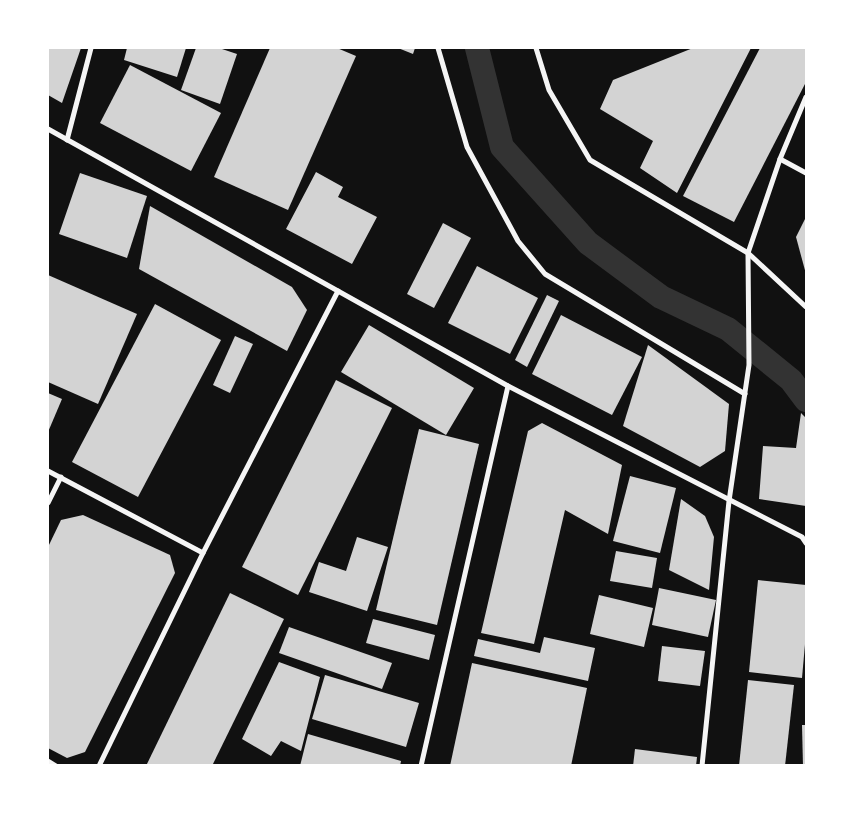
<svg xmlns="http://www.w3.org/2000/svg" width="854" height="813" font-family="'PT Sans',sans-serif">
<rect width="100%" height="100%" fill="#111"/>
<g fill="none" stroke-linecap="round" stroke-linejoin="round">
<!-- canal -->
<path stroke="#333" stroke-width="24" d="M 477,48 L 502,147 L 588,243 L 661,297 L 728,329 L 791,380 L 806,400"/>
</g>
<!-- building -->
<g fill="#d3d3d3">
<path d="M 48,48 L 81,48 L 62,103 L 48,95 Z"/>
<path d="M 127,48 L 186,48 L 177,77 L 124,60 Z"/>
<path d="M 196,48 L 219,48 L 237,54 L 220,104 L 181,90 Z"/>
<path d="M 270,48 L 337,48 L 356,56 L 288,210 L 214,177 Z"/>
<path d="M 398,48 L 415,48 L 413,54 Z"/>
<path d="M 693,48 L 751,48 L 677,193 L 640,168 L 653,141 L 600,109 L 613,80 Z"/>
<path d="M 760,48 L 806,48 L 806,82 L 734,222 L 683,196 Z"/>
<path d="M 130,65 L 221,113 L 191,171 L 100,123 Z"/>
<path d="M 316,172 L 343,187 L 338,197 L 377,217 L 352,264 L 286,229 Z"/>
<path d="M 80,173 L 147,196 L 127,258 L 59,234 Z"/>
<path d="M 150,206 L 292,287 L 307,310 L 287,351 L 139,269 Z"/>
<path d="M 806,217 L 806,274 L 796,237 Z"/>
<path d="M 443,223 L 471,238 L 434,308 L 407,294 Z"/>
<path d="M 477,266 L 538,298 L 510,354 L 448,323 Z"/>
<path d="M 48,275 L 137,314 L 98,404 L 48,382 Z"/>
<path d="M 547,295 L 559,301 L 527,367 L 515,360 Z"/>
<path d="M 155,304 L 221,340 L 138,497 L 72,462 Z"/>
<path d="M 561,315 L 642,357 L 612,415 L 532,374 Z"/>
<path d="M 369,325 L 474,388 L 446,435 L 341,372 Z"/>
<path d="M 235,336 L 253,344 L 230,393 L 213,385 Z"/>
<path d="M 648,345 L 729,404 L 725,451 L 700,467 L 623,426 Z"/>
<path d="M 336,380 L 392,408 L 298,595 L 242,567 Z"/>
<path d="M 48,393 L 62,399 L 48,432 Z"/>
<path d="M 801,413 L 806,418 L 806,506 L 759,499 L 763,446 L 796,448 Z"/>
<path d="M 542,423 L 622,465 L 608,534 L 565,510 L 534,644 L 481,633 L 528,431 Z"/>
<path d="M 419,429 L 479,444 L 437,625 L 376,610 Z"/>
<path d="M 630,476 L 676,488 L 660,553 L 613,541 Z"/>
<path d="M 681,499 L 705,516 L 714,537 L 709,590 L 669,570 Z"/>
<path d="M 83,515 L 170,555 L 175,573 L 85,752 L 67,758 L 48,748 L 48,547 L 61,520 Z"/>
<path d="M 357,537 L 388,547 L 367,611 L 309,592 L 319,562 L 346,571 Z"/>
<path d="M 616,551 L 657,558 L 652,588 L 610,581 Z"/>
<path d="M 758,580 L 806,585 L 806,633 L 802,678 L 749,672 Z"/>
<path d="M 659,588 L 716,600 L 708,637 L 652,625 Z"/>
<path d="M 230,593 L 284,619 L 212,766 L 146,766 Z"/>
<path d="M 599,595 L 653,608 L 644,647 L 590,634 Z"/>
<path d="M 373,619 L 435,635 L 429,660 L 366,643 Z"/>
<path d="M 289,627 L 392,663 L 382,689 L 279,653 Z"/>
<path d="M 544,637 L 595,648 L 588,681 L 474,656 L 478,639 L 540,653 Z"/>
<path d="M 662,646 L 705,651 L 700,686 L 658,681 Z"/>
<path d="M 279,662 L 320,677 L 301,751 L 281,741 L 271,756 L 242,739 Z"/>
<path d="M 472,663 L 587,688 L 571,766 L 450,766 Z"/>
<path d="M 325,675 L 419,703 L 406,747 L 312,719 Z"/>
<path d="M 748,680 L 794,685 L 785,766 L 739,766 Z"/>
<path d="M 802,725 L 806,725 L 806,766 L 803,766 Z"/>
<path d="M 308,734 L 401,761 L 400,766 L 300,766 Z"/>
<path d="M 635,749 L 697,757 L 696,766 L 633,766 Z"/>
</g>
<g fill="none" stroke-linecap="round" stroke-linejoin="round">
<!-- minor -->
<g stroke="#f5f5f5" stroke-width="5">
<path d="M 438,48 L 467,147 L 518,241 L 545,274 L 745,394"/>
<path d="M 536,48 L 549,90 L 590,160 L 748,253 L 806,307"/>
<path d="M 48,129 L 508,386 L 802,537 L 806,543"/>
<path d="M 67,140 L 91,48"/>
<path d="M 780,159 L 806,173"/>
<path d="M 48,471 L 203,553"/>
<path d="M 48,503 L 61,477"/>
<path d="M 48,761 L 56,766"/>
<path d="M 99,766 L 203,553 L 338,291"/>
<path d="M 421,766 L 508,386"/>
<path d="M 702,766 L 729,501 L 749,365 L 748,253 L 780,159 L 806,97"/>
</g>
</g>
<!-- border -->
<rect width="854" height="813" fill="none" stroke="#ffffff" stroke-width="98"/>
</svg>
